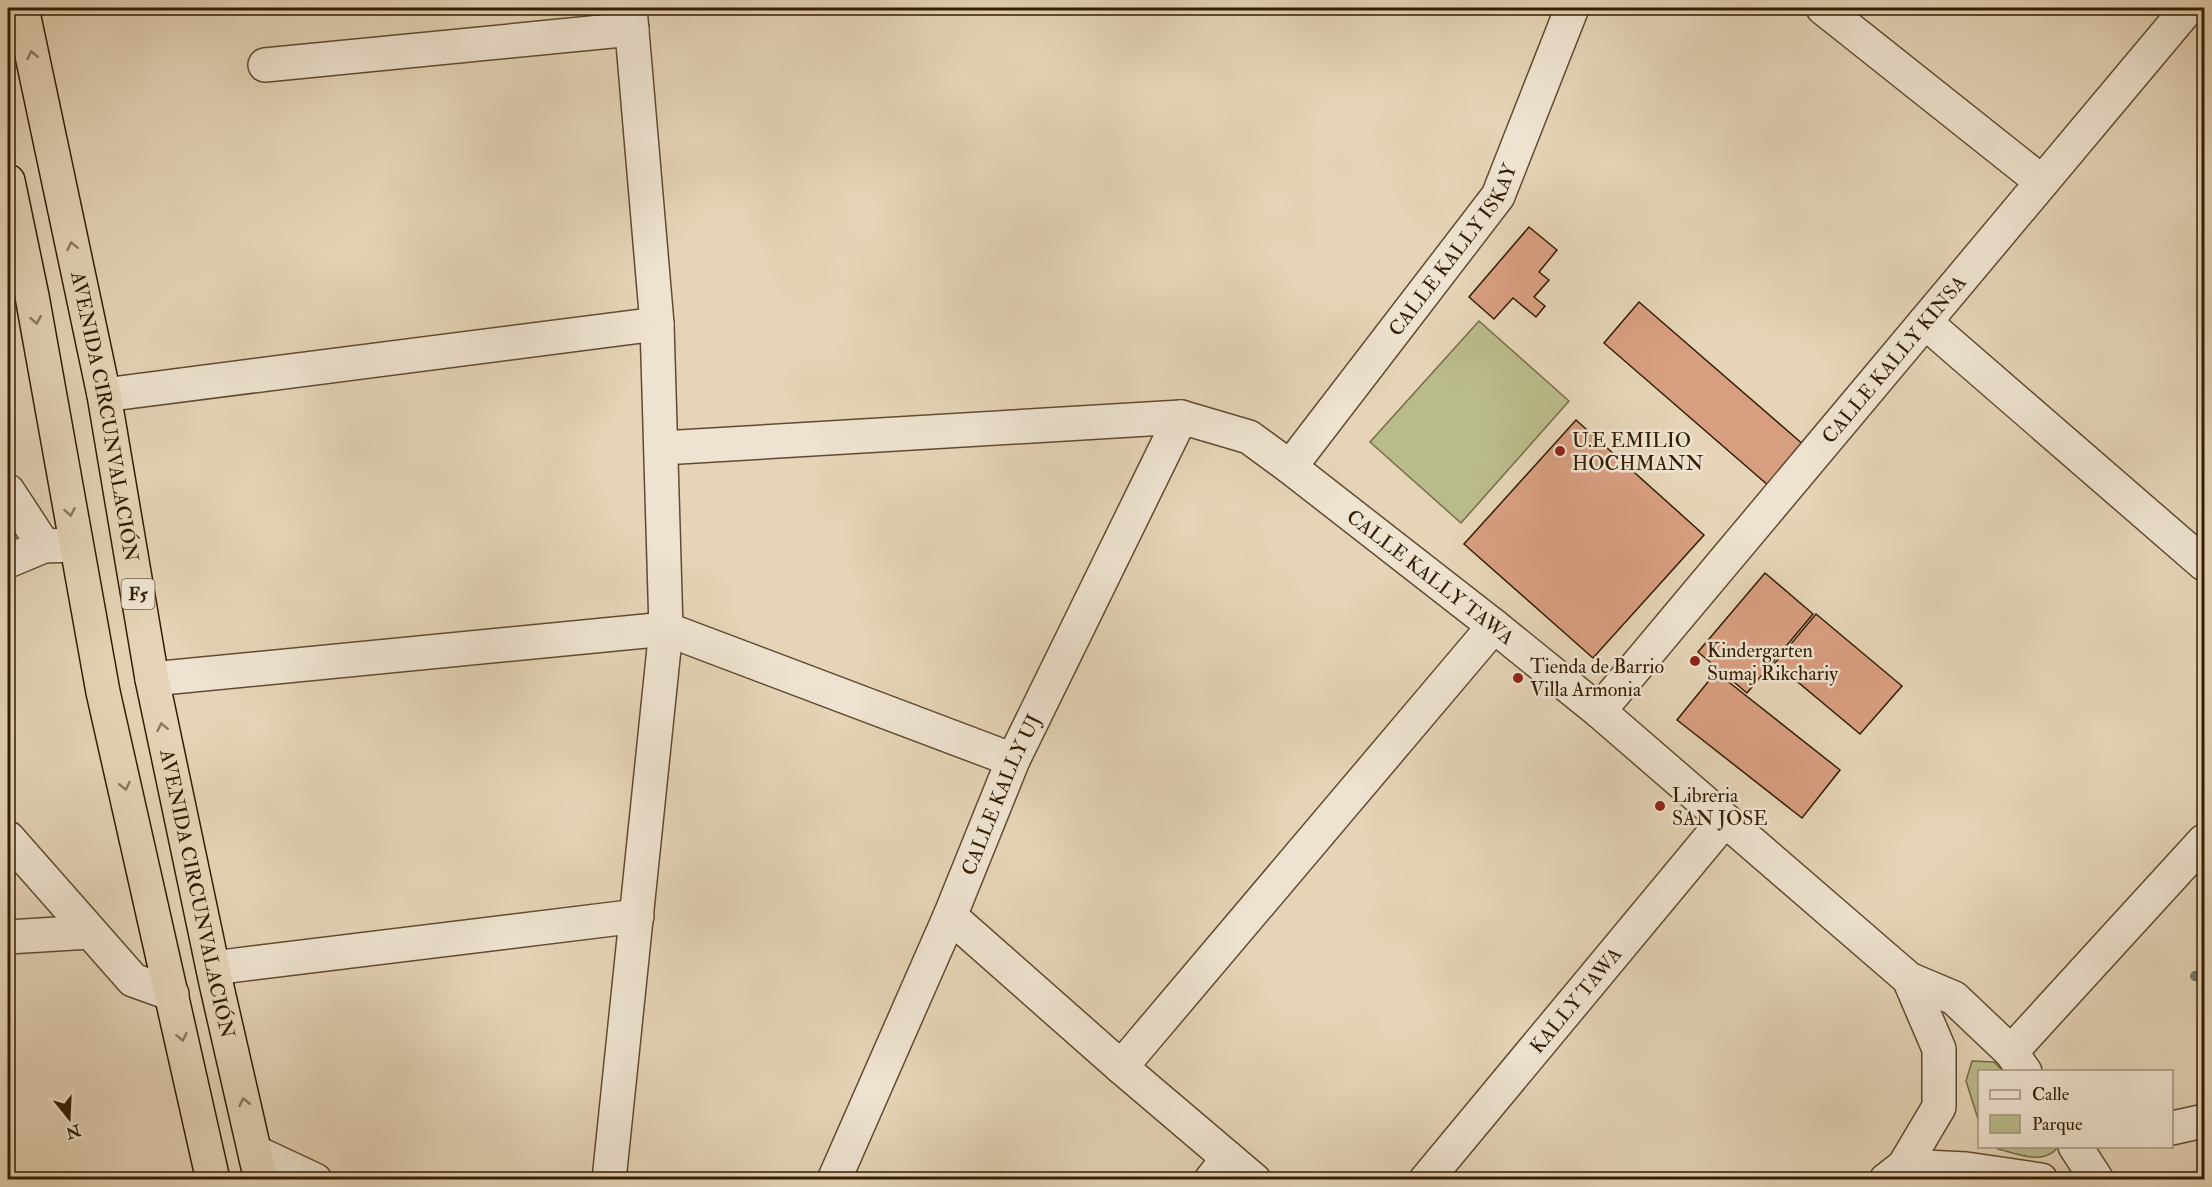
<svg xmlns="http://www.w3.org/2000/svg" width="2212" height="1187" font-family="'IM FELL Double Pica',serif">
<rect width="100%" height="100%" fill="#e5d4b7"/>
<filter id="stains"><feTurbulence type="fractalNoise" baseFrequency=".00333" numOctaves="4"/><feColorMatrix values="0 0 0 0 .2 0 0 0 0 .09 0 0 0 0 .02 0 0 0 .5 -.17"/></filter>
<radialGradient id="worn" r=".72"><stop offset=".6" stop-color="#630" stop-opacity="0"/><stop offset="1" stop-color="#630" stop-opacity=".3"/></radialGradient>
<!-- green -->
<g fill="#babb8b" stroke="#766c47" stroke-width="1.5">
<path d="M 1479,321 L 1569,401 L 1461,523 L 1370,442 Z"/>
<path d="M 1972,1061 L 1994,1062 L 2003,1071 L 1980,1072 L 1979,1122 L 1966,1081 Z"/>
<path d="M 1995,1147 L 2058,1147 C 2044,1166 2018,1154 1998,1149 Z"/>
</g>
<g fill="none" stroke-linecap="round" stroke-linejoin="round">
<!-- stream -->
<path stroke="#717871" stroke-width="10" d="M 2195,976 L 2204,975"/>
</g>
<!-- building -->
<g fill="#d89e80" stroke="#331d03" stroke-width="1.5">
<path d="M 1529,227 L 1557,250 L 1539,272 L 1549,280 L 1534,297 L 1545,306 L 1536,317 L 1513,298 L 1494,319 L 1469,297 Z"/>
<path d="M 1639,302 L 1805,446 L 1769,486 L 1604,343 Z"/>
<path d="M 1576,420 L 1704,535 L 1593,658 L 1464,544 Z"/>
<path d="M 1765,573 L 1813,614 L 1747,693 L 1698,652 Z"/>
<path d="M 1816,614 L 1902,686 L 1860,734 L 1775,663 Z"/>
<path d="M 1716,672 L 1840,770 L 1802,818 L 1677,720 Z"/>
</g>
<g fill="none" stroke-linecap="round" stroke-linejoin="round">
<defs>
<g id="street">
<path d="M 1823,8 L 2042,182"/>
<path d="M 265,65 L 632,29"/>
<path d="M 1925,322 L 2204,564"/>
<path d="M 104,395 L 657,324"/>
<path id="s1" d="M 662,448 L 1181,417 L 1249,437 L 1290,467 L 1494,626 L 1599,711 L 1909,979 L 1954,998 L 2011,1052 L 2025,1072"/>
<path id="s2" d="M 1290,467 L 1498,196 L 1572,8"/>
<path d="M 8,491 L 44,546"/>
<path d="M 8,561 L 44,546 L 76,545"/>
<path d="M 152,679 L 666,629 L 1013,760"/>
<path id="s3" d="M 1599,711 L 2188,8"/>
<path d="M 8,838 L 133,980 L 172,994"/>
<path d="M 950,916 L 1121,1067 L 1254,1180"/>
<path d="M 8,937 L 90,932"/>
<path d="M 213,968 L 637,916"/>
<path d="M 2011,1052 L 2204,841"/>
<path d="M 1121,1067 L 1494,626"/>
<path d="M 2172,1128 L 2204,1121"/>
<path d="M 2075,1146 L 2097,1180"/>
<path d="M 255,1152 L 315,1180"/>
<path d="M 1904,1166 L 1966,1169 L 2041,1180"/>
<path d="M 609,1180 L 666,629 L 657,324 L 630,8"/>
<path id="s4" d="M 834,1180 L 950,916 L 1013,760 L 1181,417"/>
<path d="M 1211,1180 L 1228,1158"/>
<path id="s5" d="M 1426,1180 L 1724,821"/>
<path d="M 1886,1180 L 1904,1166 L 1939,1107 L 1939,1049 L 1909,979"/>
</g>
<g id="highway">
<path id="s6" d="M 22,8 L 104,395 L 152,679 L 216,983 L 261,1180"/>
<path d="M 8,181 L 32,296 L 103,692 L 213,1180"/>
</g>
</defs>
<!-- street casing -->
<use href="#street" stroke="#604b30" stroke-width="36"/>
<!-- highway casing -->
<use href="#highway" stroke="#331d03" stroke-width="36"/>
<!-- street -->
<use href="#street" stroke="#eee3d0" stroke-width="33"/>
<!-- highway -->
<use href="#highway" stroke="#e5d4b7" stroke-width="33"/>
</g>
<!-- one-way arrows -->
<defs><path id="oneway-chevron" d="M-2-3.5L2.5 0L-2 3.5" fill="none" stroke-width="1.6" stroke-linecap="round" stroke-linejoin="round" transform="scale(1.5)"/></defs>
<g stroke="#8c785d">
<use href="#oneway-chevron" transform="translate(32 55) rotate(-102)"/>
<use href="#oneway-chevron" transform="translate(72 246) rotate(-102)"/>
<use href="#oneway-chevron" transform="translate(36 320) rotate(80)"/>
<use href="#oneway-chevron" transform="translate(70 512) rotate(80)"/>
<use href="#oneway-chevron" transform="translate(162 727) rotate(-102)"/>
<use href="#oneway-chevron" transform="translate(125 786) rotate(77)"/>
<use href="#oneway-chevron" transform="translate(182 1037) rotate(78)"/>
<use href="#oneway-chevron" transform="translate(244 1102) rotate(-103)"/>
</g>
<!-- markers -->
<g fill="#8f2418" stroke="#eee3d0" stroke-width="2">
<circle cx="1560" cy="451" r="6"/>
<circle cx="1695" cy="661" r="6"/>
<circle cx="1518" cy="678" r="6"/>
<circle cx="1660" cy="806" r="6"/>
</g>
<g text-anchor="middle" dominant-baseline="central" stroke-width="5" stroke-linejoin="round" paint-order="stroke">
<!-- shield labels -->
<rect fill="#eee3d0" stroke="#6b5840" stroke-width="1.5" x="121.5" y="579" width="33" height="30" rx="4.5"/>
<g font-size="18" font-weight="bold" fill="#331d03">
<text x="138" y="594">F5</text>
</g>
<!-- street labels -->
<g font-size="20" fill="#331d03" stroke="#eee3d0">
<text stroke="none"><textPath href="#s2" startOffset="272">CALLE KALLY ISKAY</textPath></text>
<text stroke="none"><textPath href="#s3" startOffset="459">CALLE KALLY KINSA</textPath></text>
<text stroke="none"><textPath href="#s6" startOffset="417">AVENIDA CIRCUNVALACIÓN</textPath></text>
<text stroke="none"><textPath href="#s1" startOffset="820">CALLE KALLY TAWA</textPath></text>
<text stroke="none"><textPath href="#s4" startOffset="420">CALLE KALLY UJ</textPath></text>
<text stroke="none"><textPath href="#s6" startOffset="903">AVENIDA CIRCUNVALACIÓN</textPath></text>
<text stroke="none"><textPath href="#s5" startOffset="234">KALLY TAWA</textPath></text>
</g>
<!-- poi labels -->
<g font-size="20" fill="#331d03" stroke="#eee3d0" text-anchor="start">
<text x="1572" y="440">U.E EMILIO<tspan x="1572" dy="23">HOCHMANN</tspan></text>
<text x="1707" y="650">Kindergarten<tspan x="1707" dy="23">Sumaj Rikchariy</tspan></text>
<text x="1530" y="666">Tienda de Barrio<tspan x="1530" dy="23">Villa Armonia</tspan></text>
<text x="1672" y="795">Libreria<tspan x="1672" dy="23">SAN JOSE</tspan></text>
</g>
</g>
<!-- margin -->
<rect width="2212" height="1187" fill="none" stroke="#e5d4b7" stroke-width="30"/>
<rect x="9" y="9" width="2194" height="1169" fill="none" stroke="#331d03" stroke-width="3"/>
<rect x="15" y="15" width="2182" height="1157" fill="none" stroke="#331d03" stroke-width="1.5"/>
<!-- legend -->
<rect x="1978" y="1070" width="195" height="78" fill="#eee3d0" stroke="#a3947e" stroke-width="1.5"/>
<rect x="1990" y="1090" width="30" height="9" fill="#eee3d0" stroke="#a3947e" stroke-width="1.5"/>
<text x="2032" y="1100" font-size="18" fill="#331d03">Calle</text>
<rect x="1990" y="1115" width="30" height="18" fill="#babb8b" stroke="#a3947e" stroke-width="1.5"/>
<text x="2032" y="1130" font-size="18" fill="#331d03">Parque</text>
<!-- north arrow -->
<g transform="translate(69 1118) rotate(162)" stroke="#eee3d0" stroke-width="4.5" paint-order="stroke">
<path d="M0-4.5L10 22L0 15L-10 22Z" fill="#331d03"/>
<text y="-9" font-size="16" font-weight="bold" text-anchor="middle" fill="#331d03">N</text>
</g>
<rect width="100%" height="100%" filter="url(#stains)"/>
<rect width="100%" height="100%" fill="url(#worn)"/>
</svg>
